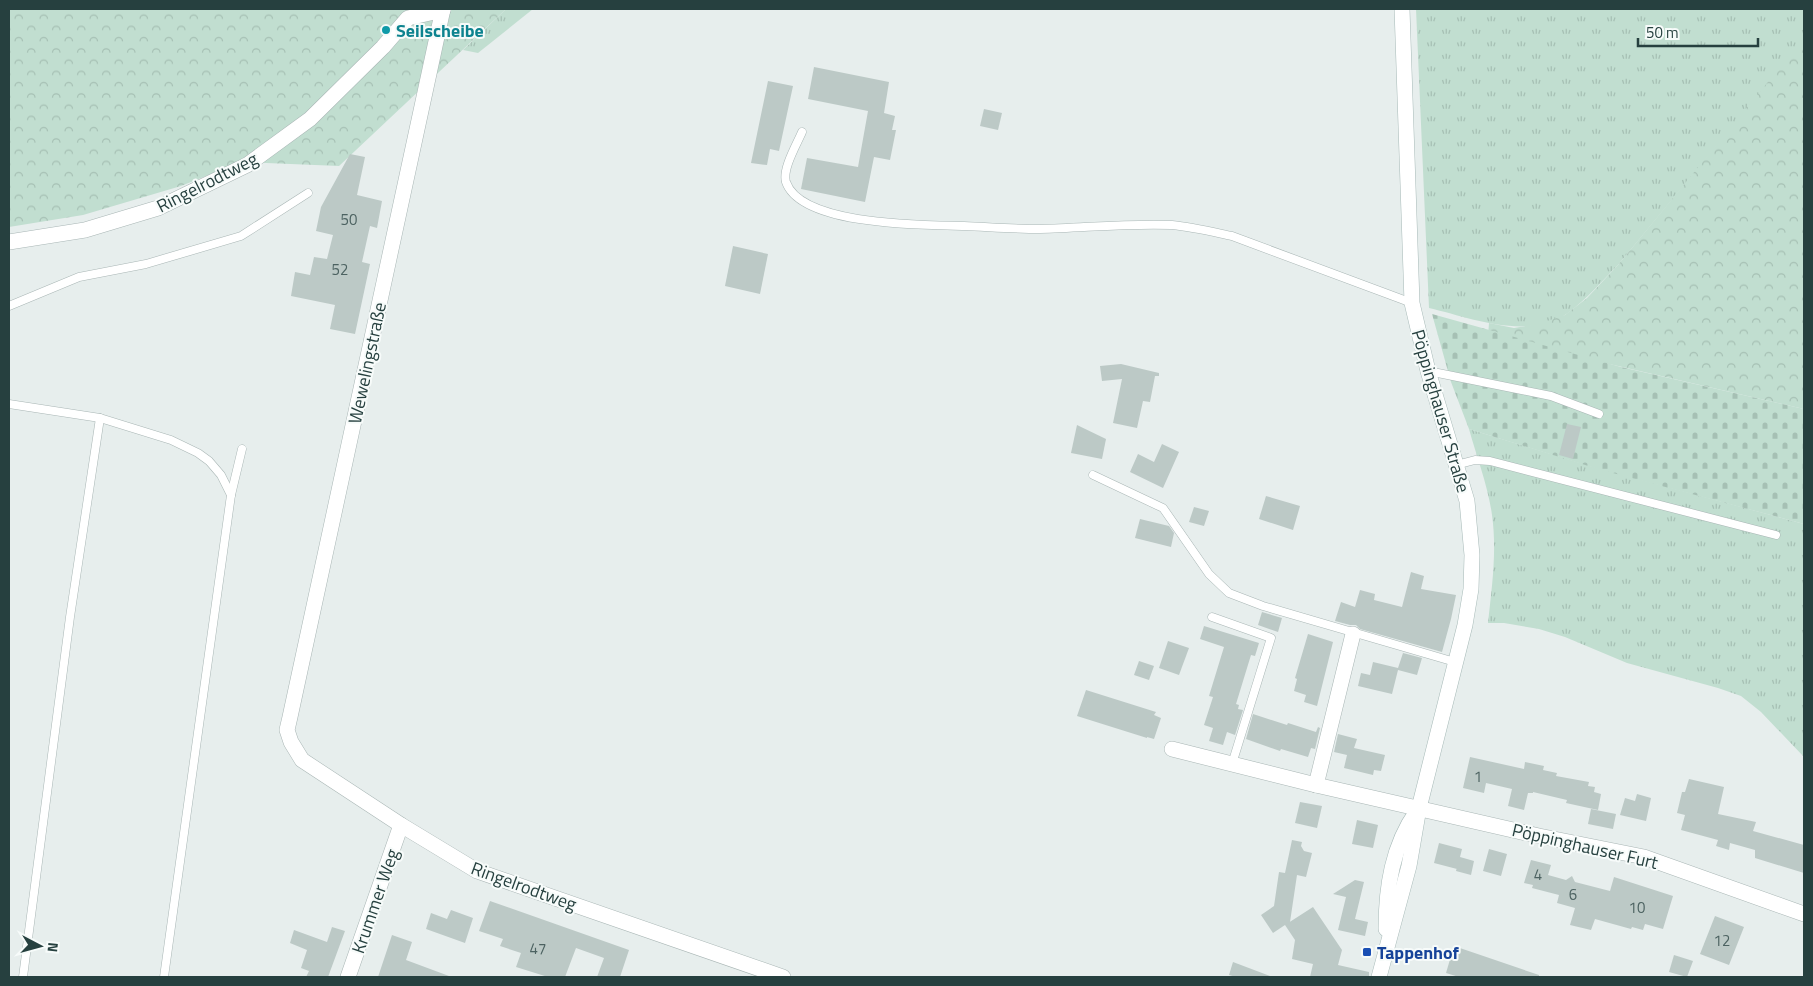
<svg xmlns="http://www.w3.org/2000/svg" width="1813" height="986" font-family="'Titillium Web',sans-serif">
<defs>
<pattern id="grass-tufts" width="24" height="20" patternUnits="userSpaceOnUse" patternTransform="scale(1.25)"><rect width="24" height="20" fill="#c1ded0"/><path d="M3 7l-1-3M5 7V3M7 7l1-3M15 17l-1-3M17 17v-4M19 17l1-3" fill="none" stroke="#a6c0b4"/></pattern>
<pattern id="forest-crowns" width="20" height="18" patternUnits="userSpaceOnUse" patternTransform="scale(1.25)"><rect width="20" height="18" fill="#c1ded0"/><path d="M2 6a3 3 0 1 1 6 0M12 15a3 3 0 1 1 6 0" fill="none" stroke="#a6c0b4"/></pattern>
<pattern id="cemetery-stones" width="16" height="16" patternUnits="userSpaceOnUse" patternTransform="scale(1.25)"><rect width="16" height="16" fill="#c1ded0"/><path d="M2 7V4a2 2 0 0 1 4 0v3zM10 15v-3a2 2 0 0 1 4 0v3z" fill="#a6c0b4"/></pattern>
</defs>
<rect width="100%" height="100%" fill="#e7eeed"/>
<!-- grass -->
<g fill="url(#grass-tufts)">
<path d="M 506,9 L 533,9 L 478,53 L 463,50 Z"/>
<path d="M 1416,9 L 1804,9 L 1804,40 L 1618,265 C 1602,281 1587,299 1568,313 C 1527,341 1472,318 1429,308 Z"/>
<path d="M 1469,429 L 1590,466 L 1804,524 L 1804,757 L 1761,712 L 1741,696 L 1718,688 L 1627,663 L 1565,637 L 1539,629 L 1504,623 L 1488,623 C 1492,586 1497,551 1492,515 C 1488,486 1477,458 1469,429 Z"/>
</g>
<!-- forest -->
<g fill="url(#forest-crowns)">
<path d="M 9,9 L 506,9 L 339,166 L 241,162 L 181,186 L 83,215 L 9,227 Z"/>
<path d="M 1804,38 L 1804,409 L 1488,336 L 1489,323 L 1514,328 L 1538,324 L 1565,315 L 1587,298 L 1618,265 Z"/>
</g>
<!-- cemetery -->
<path fill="url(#cemetery-stones)" d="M 1432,314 L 1621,367 L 1804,409 L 1804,524 L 1598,469 L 1469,429 L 1451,382 Z"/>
<!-- building -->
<g fill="#bcc9c6">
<path d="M 814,67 L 889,82 L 884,113 L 895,116 L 892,130 L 896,130 L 890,160 L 874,157 L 865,202 L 801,189 L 807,158 L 858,167 L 868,111 L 808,99 Z"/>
<path d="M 768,81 L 793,86 L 779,151 L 770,149 L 767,165 L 751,163 Z"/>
<path d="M 984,109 L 1002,113 L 998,130 L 980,126 Z"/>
<path d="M 350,154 L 365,157 L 357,195 L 382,201 L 377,228 L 370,226 L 362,262 L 370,264 L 355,334 L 330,329 L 335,305 L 291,296 L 295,272 L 310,275 L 314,257 L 327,259 L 333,235 L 316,231 L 321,207 Z"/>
<path d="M 733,246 L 768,254 L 760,294 L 725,286 Z"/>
<path d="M 1121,364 L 1159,373 L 1159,376 L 1155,376 L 1150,402 L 1143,401 L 1137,428 L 1113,423 L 1122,379 L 1102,381 L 1100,366 Z"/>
<path d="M 1567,424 L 1581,427 L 1573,459 L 1559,455 Z"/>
<path d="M 1077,425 L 1106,439 L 1102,459 L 1071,453 Z"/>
<path d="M 1162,444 L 1179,452 L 1163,488 L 1130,472 L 1138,454 L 1154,462 Z"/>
<path d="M 1266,496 L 1300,506 L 1293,530 L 1259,519 Z"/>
<path d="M 1194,507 L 1209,511 L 1204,526 L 1189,522 Z"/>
<path d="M 1140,519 L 1169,526 L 1174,533 L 1171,547 L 1135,538 Z"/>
<path d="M 1411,572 L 1424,576 L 1421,589 L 1456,595 L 1451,619 L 1442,652 L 1360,629 L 1356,625 L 1350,625 L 1335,621 L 1341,602 L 1355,607 L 1360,590 L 1375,594 L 1374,600 L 1402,607 Z"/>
<path d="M 1262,612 L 1282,618 L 1278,632 L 1258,625 Z"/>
<path d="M 1204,626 L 1259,643 L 1255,656 L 1251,655 L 1236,704 L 1239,705 L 1238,709 L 1243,710 L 1235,735 L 1227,732 L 1223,745 L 1209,741 L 1213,728 L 1204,725 L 1213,697 L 1209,696 L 1224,647 L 1200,639 Z"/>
<path d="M 1308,634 L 1333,642 L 1317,706 L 1304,702 L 1306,695 L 1294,691 L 1297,679 L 1295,678 Z"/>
<path d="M 1168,641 L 1189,648 L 1179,675 L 1159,668 Z"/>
<path d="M 1403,653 L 1422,658 L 1417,675 L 1398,670 L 1392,694 L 1358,686 L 1361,673 L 1370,675 L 1373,662 L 1398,668 Z"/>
<path d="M 1139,661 L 1154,666 L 1149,680 L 1134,675 Z"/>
<path d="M 1086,690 L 1156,712 L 1154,715 L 1161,718 L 1154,739 L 1147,737 L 1147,738 L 1077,716 Z"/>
<path d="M 1253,714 L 1287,725 L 1288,723 L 1316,732 L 1318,727 L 1320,728 L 1315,749 L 1311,748 L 1308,757 L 1281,749 L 1280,751 L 1246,739 Z"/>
<path d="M 1338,734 L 1357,739 L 1354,748 L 1385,755 L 1381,771 L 1374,770 L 1373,775 L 1344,768 L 1347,755 L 1334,752 Z"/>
<path d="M 1470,757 L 1524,769 L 1525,762 L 1544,766 L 1543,770 L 1557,773 L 1556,776 L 1589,782 L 1588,786 L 1595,787 L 1594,792 L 1601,794 L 1598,810 L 1566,803 L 1567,800 L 1533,792 L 1533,793 L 1528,793 L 1524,810 L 1508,806 L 1512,789 L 1486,783 L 1484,793 L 1463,788 Z"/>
<path d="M 1689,779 L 1724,787 L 1718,814 L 1756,822 L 1753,831 L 1804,845 L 1804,873 L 1755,858 L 1755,850 L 1730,843 L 1729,850 L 1716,846 L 1718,840 L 1681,830 L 1685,815 L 1677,813 L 1682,792 L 1685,792 Z"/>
<path d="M 1637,794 L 1651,798 L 1646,821 L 1620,815 L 1625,798 L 1635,801 Z"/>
<path d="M 1300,802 L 1322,806 L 1317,828 L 1295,823 Z"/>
<path d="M 1591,809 L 1616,814 L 1613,829 L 1588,824 Z"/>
<path d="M 1357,820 L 1378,825 L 1373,848 L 1352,844 Z"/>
<path d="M 1292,840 L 1302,842 L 1301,846 L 1304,851 L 1312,853 L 1306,877 L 1297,875 L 1290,922 L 1285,925 L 1313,907 L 1342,950 L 1338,965 L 1369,972 L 1369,977 L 1310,977 L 1313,964 L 1292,959 L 1295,940 L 1285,925 L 1273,933 L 1261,915 L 1274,906 L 1279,872 L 1285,873 Z"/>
<path d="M 1439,843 L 1462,849 L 1460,857 L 1474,861 L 1471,875 L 1456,871 L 1457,867 L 1457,869 L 1434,863 Z"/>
<path d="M 1489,849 L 1507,854 L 1501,876 L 1483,871 Z"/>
<path d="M 1531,860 L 1551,865 L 1548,875 L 1566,880 L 1572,876 L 1575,882 L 1610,891 L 1614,877 L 1673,896 L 1663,929 L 1645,924 L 1643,930 L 1632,927 L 1631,929 L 1595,919 L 1591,930 L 1570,925 L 1575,908 L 1557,903 L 1559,895 L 1532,888 L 1533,885 L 1524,883 Z"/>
<path d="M 1355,880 L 1364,882 L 1355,919 L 1368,922 L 1365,936 L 1338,930 L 1346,897 L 1333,894 Z"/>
<path d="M 490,901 L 629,950 L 620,977 L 597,977 L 604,958 L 576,948 L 565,977 L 548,977 L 516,967 L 521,953 L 500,946 L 503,939 L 479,931 Z"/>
<path d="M 451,910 L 473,918 L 465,943 L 426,929 L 431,913 L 447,919 Z"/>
<path d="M 1715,916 L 1744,927 L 1729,965 L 1700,954 Z"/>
<path d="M 332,927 L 345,931 L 328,977 L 306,977 L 309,971 L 301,968 L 307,950 L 290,943 L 294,930 L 327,942 Z"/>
<path d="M 392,935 L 412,942 L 406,960 L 449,976 L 449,977 L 378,977 Z"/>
<path d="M 1454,946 L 1539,975 L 1539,977 L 1459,977 L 1446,973 Z"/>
<path d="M 1674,955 L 1693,961 L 1687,977 L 1669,972 Z"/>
<path d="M 1233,962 L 1270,976 L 1270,977 L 1236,977 L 1229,975 Z"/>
</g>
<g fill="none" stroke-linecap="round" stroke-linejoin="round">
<defs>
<g id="lane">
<path d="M 802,132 C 797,144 782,169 786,182 C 801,226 924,225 964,226 C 989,227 1014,229 1040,229 C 1084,228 1128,223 1172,225 C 1193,227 1213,232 1232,236 L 1412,303"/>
<path d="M 9,306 L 79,277 L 146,264 L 241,236 L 308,193"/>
<path d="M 1428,371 L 1551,396 L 1599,414"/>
<path d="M 9,404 L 100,418 L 171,440 L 198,453 L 209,461 L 221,475 L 231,495"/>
<path d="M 1456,465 L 1475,460 L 1490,461 L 1776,535"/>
<path d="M 1093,475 L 1163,508 L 1209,574 L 1229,593 L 1263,606 L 1455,662"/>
<path d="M 1212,617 L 1271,638 L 1232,764"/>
<path d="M 23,977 L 70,617 L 100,418"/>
<path d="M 164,977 L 231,495 L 242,449"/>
</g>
<g id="street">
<path d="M 443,9 L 290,717 L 287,730 L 291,742 L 302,760 L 401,825 L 477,871 L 783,977"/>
<path d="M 9,242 L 85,230 L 158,208 L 247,165 L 310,119 L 383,47 L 408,18 L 443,10"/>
<path d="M 1172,749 L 1316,785 L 1539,836 L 1644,857 L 1804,914"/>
<path d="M 1316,785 L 1353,634"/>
<path d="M 348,977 L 401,825"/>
</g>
<g id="secondary">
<path d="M 1386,929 C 1386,888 1392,846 1417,811"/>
<path d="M 1379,977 L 1409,866 L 1419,808 L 1465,625 L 1471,589 L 1472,555 L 1467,501 L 1428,371 L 1412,303 L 1402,9"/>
</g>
</defs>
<!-- lane casing -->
<use href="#lane" stroke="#a9b6b5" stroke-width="9"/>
<!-- street casing -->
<use href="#street" stroke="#a9b6b5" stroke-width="16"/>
<!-- secondary casing -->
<use href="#secondary" stroke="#a6b9b7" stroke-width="16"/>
<!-- lane -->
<use href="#lane" stroke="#fff" stroke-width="8"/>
<!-- street -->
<use href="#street" stroke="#fff" stroke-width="15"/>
<!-- secondary -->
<use href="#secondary" stroke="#fff" stroke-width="15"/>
</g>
<!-- markers -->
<circle fill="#0f9aa8" stroke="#f7fbfa" stroke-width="2" cx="386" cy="30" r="5"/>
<rect fill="#1a4fb4" stroke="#f7fbfa" stroke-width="2" x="1362" y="947" width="10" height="10" rx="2.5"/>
<g text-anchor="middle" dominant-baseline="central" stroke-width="4" stroke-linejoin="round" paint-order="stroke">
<!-- number labels -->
<g font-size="15" fill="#4c6261">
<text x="349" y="219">50</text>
<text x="340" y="269">52</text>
<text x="1478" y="776">1</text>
<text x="1538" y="874">4</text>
<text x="1573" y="894">6</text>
<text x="1637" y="907">10</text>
<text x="1722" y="940">12</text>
<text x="538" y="948">47</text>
</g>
<!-- culture labels -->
<g font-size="18" font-weight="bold" fill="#0d838f" stroke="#f7fbfa" text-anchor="start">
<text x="396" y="30">Seilscheibe</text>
</g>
<!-- street labels -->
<g font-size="18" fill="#26403f" stroke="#f7fbfa">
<text transform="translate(207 182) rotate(-27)">Ringelrodtweg</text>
<text transform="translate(367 363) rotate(-78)">Wewelingstraße</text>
<text transform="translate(1441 411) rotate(74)">Pöppinghauser Straße</text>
<text transform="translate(1585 846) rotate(13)">Pöppinghauser Furt</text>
<text transform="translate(524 886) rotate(20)">Ringelrodtweg</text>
<text transform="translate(375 901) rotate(-71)">Krummer Weg</text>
</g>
<!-- transit labels -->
<g font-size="18" font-weight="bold" fill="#164399" stroke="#f7fbfa" text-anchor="start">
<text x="1377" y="952">Tappenhof</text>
</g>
</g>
<!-- border -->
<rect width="1813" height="986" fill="none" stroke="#26403f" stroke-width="20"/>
<!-- north arrow -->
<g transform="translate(40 946) rotate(96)" stroke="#f7fbfa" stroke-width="4" paint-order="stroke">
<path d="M0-4L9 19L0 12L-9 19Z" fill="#26403f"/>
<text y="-8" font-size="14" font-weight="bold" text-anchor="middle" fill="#26403f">N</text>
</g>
<!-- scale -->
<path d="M1638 38v8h120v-8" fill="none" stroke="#26403f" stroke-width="2.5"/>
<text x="1646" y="38" font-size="15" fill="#26403f" stroke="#f7fbfa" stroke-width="4" paint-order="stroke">50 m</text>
</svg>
